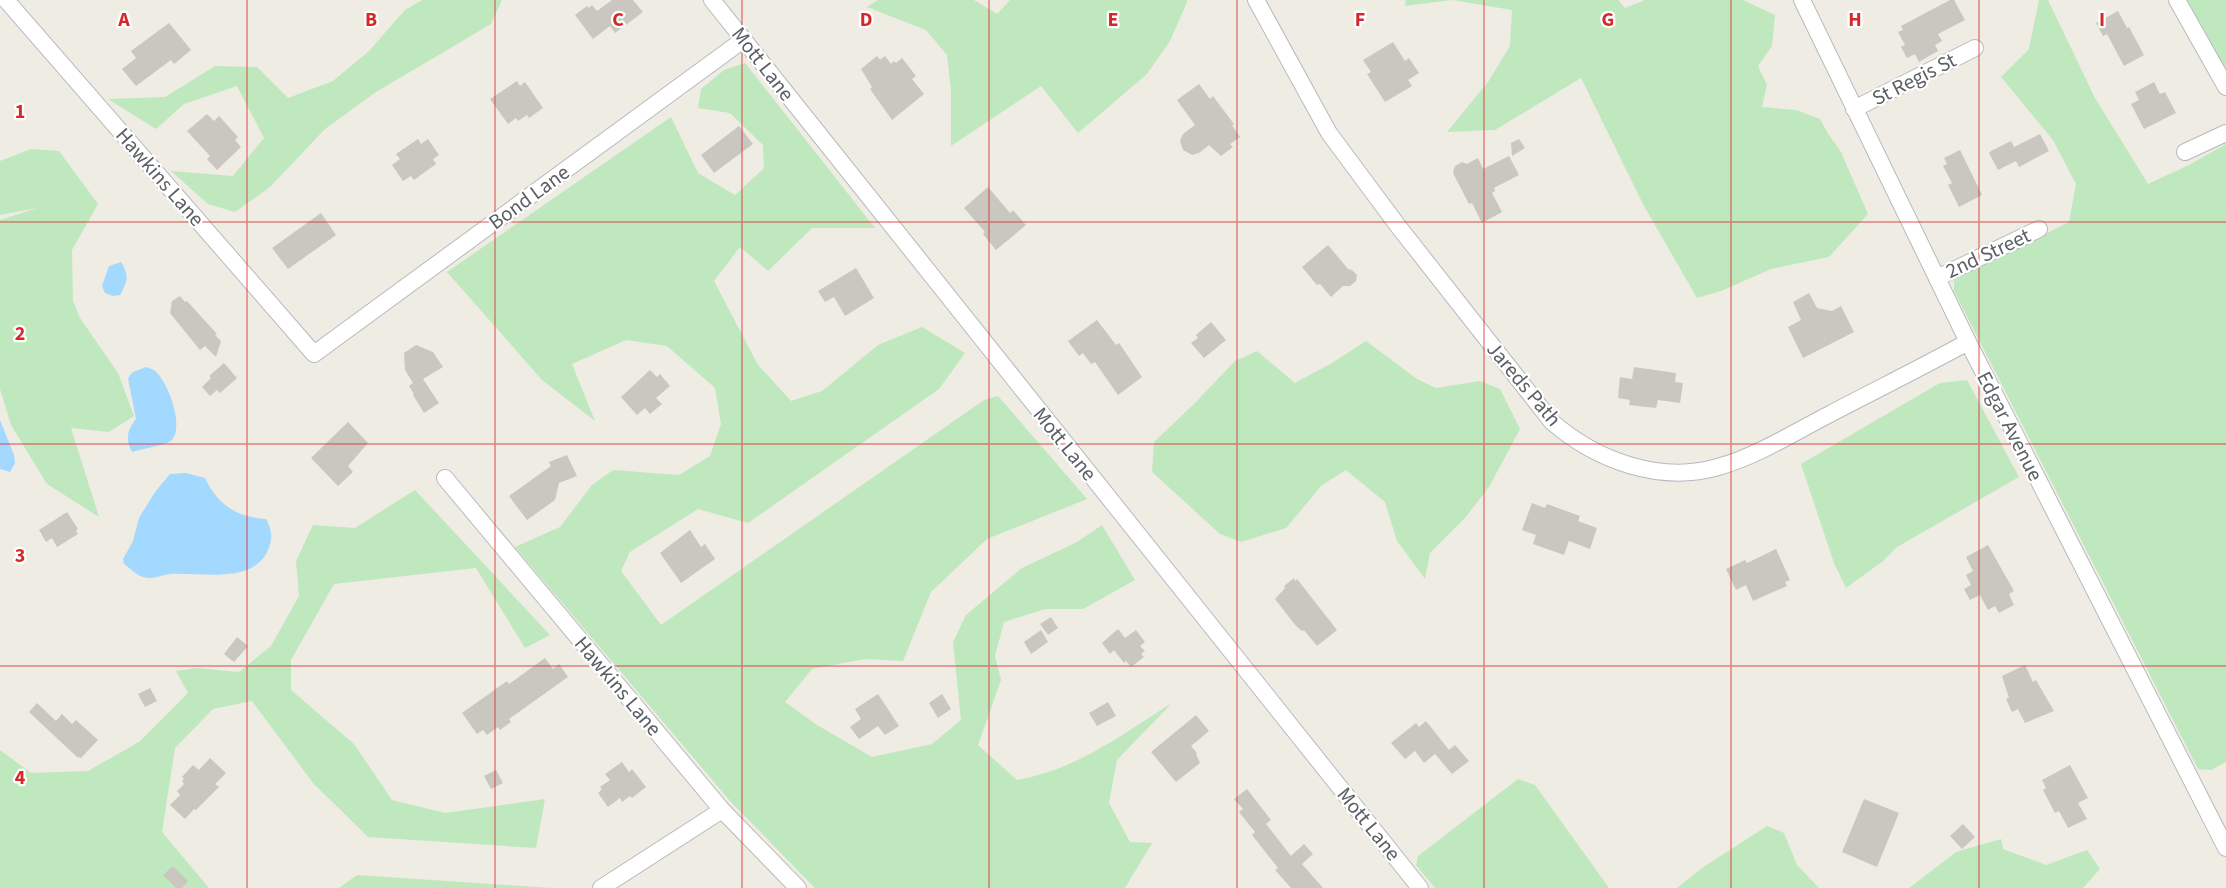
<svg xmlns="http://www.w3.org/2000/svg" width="2226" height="888" font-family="'Source Sans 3',sans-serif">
<rect width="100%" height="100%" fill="#efece3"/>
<!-- green -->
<g fill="#bfe8be">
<path d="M 422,0 L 502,0 L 491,24 L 376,92 L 325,129 L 270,187 L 235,212 L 208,204 L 171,171 L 233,176 L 264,138 L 237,86 L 184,104 L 156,129 L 108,99 L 165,97 L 215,66 L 257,67 L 288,98 L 333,81 L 369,51 L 405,10 Z"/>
<path d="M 878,0 L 974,0 L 997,14 L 1010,0 L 1187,0 L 1187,2 L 1170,41 L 1147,74 L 1078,133 L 1041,86 L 951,146 L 951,91 L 947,55 L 926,30 L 867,7 Z"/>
<path d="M 1406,0 L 1452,0 L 1405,6 Z"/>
<path d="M 1453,0 L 1618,0 L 1625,8 L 1645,0 L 1743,0 L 1775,15 L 1772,46 L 1758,66 L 1767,85 L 1762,107 L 1796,110 L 1820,119 L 1827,132 L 1841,152 L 1868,214 L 1829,257 L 1771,269 L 1721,291 L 1697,298 L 1644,206 L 1581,78 L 1495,130 L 1447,132 L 1488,82 L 1510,46 L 1512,10 Z"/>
<path d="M 2039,0 L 2048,0 L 2095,98 L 2148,184 L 2189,165 L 2226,144 L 2226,762 L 2211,770 L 2198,769 L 1954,291 L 1954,280 L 2069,222 L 2076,184 L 2053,140 L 2001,77 L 2029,49 Z"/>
<path d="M 2184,0 L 2226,0 L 2226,69 Z"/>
<path d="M 745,63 L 875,228 L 812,228 L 768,271 L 740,247 L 714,281 L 758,365 L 791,401 L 822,391 L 878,345 L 922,327 L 965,353 L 939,389 L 748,523 L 698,509 L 630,552 L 621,571 L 661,625 L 984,400 L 998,396 L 1087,499 L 987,539 L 931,592 L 903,661 L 865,659 L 812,669 L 785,702 L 817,725 L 872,757 L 932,744 L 961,720 L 953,642 L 966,615 L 1022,568 L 1077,542 L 1102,525 L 1135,580 L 1083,609 L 1045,609 L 1004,622 L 995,656 L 1001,680 L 978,745 L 1017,780 C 1078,769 1121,735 1172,703 L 1117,760 L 1109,803 L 1130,842 L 1152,843 L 1125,888 L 815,888 L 731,802 L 515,547 L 560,527 L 592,485 L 613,470 L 679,475 L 710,456 L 721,424 L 715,388 L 667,346 L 626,340 L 572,364 L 595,421 L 542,380 L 447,272 L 671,117 L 698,173 L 735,195 L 764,168 L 763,145 L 730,113 L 698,108 L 701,89 L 724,70 Z"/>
<path d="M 31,149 L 59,151 L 98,204 L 72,250 L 73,301 L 80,318 L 118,373 L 134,416 L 109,432 L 71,428 L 99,517 L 47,484 L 11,425 L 0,389 L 0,220 L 37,208 L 0,215 L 0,161 Z"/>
<path d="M 1366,341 L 1417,379 L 1436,388 L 1480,381 L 1500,389 L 1520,429 L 1489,487 L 1465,518 L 1430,553 L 1425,579 L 1397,541 L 1385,502 L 1346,470 L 1322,485 L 1286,528 L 1241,542 L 1220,534 L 1152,472 L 1154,442 L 1193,405 L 1235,361 L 1257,351 L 1295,383 L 1332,363 Z"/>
<path d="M 1967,380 L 2019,477 L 1897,547 L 1883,561 L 1846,588 L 1834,563 L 1801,464 L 1940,383 Z"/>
<path d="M 415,490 L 550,635 L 525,648 L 476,568 L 334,584 L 291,660 L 291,690 L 354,744 L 392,800 L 445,813 L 545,799 L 536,848 L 368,837 L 313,783 L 252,701 L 213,709 L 175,748 L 162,832 L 209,888 L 0,888 L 0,750 L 31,773 L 88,771 L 139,742 L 188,693 L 176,671 L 197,668 L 239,672 L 271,646 L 299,596 L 296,561 L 313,525 L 355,528 Z"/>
<path d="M 1518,779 L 1535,785 L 1609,888 L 1435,888 L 1416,865 L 1418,856 Z"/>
<path d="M 1767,826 L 1784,833 L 1797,865 L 1819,888 L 1677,888 L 1702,868 Z"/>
<path d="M 2001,839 L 2003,849 L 2046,865 L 2087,850 L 2100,869 L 2083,888 L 1909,888 L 1956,852 Z"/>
<path d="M 357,875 L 551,888 L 339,888 Z"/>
</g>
<!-- water -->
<g fill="#a3d8ff">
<path d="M 121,262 C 129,275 128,281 120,295 L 113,296 L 105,293 L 102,286 L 109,266 Z"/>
<path d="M 146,367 C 150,368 155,370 158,374 C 169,386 184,426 172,440 C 167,445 141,449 132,452 C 125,438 127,431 136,419 L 128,378 L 133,372 Z"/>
<path d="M 0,420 L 14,455 L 15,463 L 10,472 L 0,469 Z"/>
<path d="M 186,473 L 205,478 C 218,505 236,517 266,519 C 272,530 273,538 268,550 C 253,585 200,572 170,574 C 161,575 153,580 143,577 C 136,575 130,568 124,564 L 123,559 L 133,541 L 139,518 L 155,492 L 170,474 Z"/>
</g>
<!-- building -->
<g fill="#cac7c0">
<path d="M 612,0 L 633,0 L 643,12 L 615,33 L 610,26 L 593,39 L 575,15 L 587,6 L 589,8 L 592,5 L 597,11 Z"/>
<path d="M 1950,0 L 1954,0 L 1965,20 L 1938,34 L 1942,41 L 1935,45 L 1938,51 L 1919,62 L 1915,54 L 1907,58 L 1901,47 L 1905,45 L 1898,32 L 1903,30 L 1901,26 Z"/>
<path d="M 2118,11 L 2127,28 L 2129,27 L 2144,55 L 2124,66 L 2107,34 L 2103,36 L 2096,23 Z"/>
<path d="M 169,23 L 191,50 L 174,64 L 171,60 L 136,86 L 122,69 L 136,58 L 131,51 Z"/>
<path d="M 1393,42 L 1405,61 L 1409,58 L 1419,73 L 1408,80 L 1412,86 L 1385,102 L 1367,74 L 1371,72 L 1363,60 Z"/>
<path d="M 877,56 L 880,60 L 885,56 L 891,64 L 894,61 L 896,63 L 902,58 L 916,76 L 912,79 L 924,94 L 892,120 L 870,89 L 872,87 L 861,69 Z"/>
<path d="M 517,81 L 520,86 L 525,82 L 543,108 L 529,118 L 527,115 L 518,121 L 516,118 L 508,124 L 490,99 Z"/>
<path d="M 2154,82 L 2160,94 L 2165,92 L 2176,113 L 2144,129 L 2131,104 L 2139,100 L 2135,92 Z"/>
<path d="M 1199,84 L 1210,99 L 1213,96 L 1234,124 L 1232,125 L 1240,137 L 1230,144 L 1233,147 L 1221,156 L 1209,145 L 1199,153 L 1192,155 L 1183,150 L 1180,141 L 1183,134 L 1195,125 L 1177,100 Z"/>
<path d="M 207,114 L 214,121 L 219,116 L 238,137 L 235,140 L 241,147 L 217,170 L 207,159 L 210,156 L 187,131 Z"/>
<path d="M 739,126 L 753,144 L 714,173 L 701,155 Z"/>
<path d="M 2040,134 L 2049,151 L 2019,167 L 2016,161 L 1998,170 L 1989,153 L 1991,151 L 2011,141 L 2014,147 Z"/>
<path d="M 418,139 L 421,144 L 428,139 L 439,155 L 433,159 L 436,164 L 414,180 L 411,176 L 403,181 L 392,165 L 400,159 L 396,154 Z"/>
<path d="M 1519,139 L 1525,148 L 1512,156 L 1511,143 Z"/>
<path d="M 1960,150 L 1982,195 L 1959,207 L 1948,185 L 1952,183 L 1943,166 L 1947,164 L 1944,158 Z"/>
<path d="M 1509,156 L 1519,175 L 1494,188 L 1495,191 L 1492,193 L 1502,212 L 1482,223 L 1472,203 L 1469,204 L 1453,173 L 1455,166 L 1462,162 L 1467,164 L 1478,158 L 1483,169 Z"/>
<path d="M 988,187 L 1010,213 L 1013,210 L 1026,225 L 996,250 L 983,234 L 985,232 L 964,208 Z"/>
<path d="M 321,213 L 336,235 L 288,269 L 272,248 Z"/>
<path d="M 1328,245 L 1348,269 L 1352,270 L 1357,275 L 1356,281 L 1350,286 L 1343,286 L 1331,297 L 1320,284 L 1317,285 L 1302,267 Z"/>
<path d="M 856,268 L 874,298 L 845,316 L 834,297 L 825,302 L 818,291 Z"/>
<path d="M 1809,293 L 1817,308 L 1832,311 L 1841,306 L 1854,332 L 1803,358 L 1788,327 L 1801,320 L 1793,302 Z"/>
<path d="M 180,296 L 185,302 L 187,301 L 217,334 L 215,335 L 221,341 L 216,357 L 205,346 L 200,350 L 170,313 L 172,301 Z"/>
<path d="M 1097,320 L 1116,345 L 1119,343 L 1142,377 L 1118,395 L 1095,362 L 1091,364 L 1083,353 L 1079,356 L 1068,341 Z"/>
<path d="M 1211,322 L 1226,340 L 1204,358 L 1191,343 L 1198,338 L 1196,335 Z"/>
<path d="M 416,345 L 433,352 L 443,367 L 423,379 L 439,403 L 424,413 L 413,395 L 414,394 L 409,386 L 413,383 L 405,370 L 404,353 Z"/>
<path d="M 224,363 L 237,378 L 220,393 L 217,390 L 210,396 L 202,387 L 211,378 L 209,376 Z"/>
<path d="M 1634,367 L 1676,373 L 1675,382 L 1683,383 L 1680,403 L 1658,400 L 1656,408 L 1629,405 L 1630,400 L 1618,398 L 1620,377 L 1632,379 Z"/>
<path d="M 650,370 L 657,377 L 660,374 L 670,386 L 656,398 L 662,404 L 650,414 L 645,408 L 637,415 L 621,397 Z"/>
<path d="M 348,422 L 368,443 L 348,466 L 353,472 L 338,486 L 311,458 Z"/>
<path d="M 567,455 L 577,476 L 559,483 L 555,500 L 527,520 L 509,496 L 551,466 L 549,462 Z"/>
<path d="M 1532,503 L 1545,508 L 1547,504 L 1580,516 L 1578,521 L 1597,528 L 1590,549 L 1569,541 L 1564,555 L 1533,544 L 1536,535 L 1522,530 Z"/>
<path d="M 67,512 L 78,529 L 76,531 L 78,534 L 57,547 L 52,538 L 46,542 L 39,530 Z"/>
<path d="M 690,530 L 701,547 L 705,544 L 715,559 L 681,583 L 660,553 Z"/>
<path d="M 1988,545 L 2014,591 L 2009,594 L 2014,605 L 1999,613 L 1995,606 L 1988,610 L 1980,595 L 1970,600 L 1964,589 L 1971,585 L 1966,575 L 1973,571 L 1966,557 Z"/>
<path d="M 1776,549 L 1790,580 L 1785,582 L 1787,586 L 1753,601 L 1746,585 L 1736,590 L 1726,569 L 1745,560 L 1747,563 Z"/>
<path d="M 1294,578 L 1295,581 L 1297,579 L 1337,630 L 1317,646 L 1304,630 L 1302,631 L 1296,626 L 1275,599 L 1285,588 L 1284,586 Z"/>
<path d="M 1051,617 L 1058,628 L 1048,635 L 1040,624 Z"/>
<path d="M 1118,629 L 1125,638 L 1136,630 L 1145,642 L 1140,646 L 1145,651 L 1141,654 L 1144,657 L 1131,667 L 1126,661 L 1124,663 L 1114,650 L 1110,654 L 1102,643 Z"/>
<path d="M 1041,630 L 1048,642 L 1031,654 L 1024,642 Z"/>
<path d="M 237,637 L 248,646 L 234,662 L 224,654 Z"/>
<path d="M 545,658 L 553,669 L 559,664 L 568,677 L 509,719 L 511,722 L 500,730 L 498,727 L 487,735 L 483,730 L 477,734 L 462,713 L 507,681 L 509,684 Z"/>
<path d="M 2025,665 L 2033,682 L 2036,680 L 2054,711 L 2025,723 L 2018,709 L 2012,712 L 2006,699 L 2009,698 L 2002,676 Z"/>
<path d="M 150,688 L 157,701 L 145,707 L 138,694 Z"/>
<path d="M 878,694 L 899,726 L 885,735 L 878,726 L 859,739 L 850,727 L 861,719 L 855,709 Z"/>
<path d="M 942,694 L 951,709 L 938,718 L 929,703 Z"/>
<path d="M 1108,702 L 1116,716 L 1097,726 L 1089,713 Z"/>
<path d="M 37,703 L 56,721 L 62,714 L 72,724 L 76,720 L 98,740 L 81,758 L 77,757 L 29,712 Z"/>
<path d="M 1196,715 L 1209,731 L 1191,746 L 1197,753 L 1196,754 L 1200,763 L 1176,782 L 1151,752 Z"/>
<path d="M 1426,721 L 1449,750 L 1455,745 L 1469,761 L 1452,774 L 1435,754 L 1424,763 L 1415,751 L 1405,759 L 1391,743 L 1416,723 L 1419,727 Z"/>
<path d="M 210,758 L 226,773 L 215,784 L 219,787 L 196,810 L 194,809 L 185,819 L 170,805 L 180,795 L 177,791 L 184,784 L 182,781 L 184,779 L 182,777 L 193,765 L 199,770 Z"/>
<path d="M 622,762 L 629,772 L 632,769 L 646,787 L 632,798 L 630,796 L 622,802 L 620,798 L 608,807 L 598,793 L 602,789 L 600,787 L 610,780 L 605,774 Z"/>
<path d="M 2070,765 L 2088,798 L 2078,803 L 2087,819 L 2068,828 L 2059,811 L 2055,813 L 2043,790 L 2046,788 L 2042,780 Z"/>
<path d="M 496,770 L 503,783 L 491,789 L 484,776 Z"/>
<path d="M 1247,789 L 1271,820 L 1266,824 L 1291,856 L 1304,844 L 1313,854 L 1302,864 L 1323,888 L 1291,888 L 1275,870 L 1278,868 L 1252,835 L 1255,832 L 1239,812 L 1243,809 L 1234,799 Z"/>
<path d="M 1864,799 L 1899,813 L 1877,867 L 1842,852 Z"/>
<path d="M 1963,824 L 1975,837 L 1962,849 L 1950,836 Z"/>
<path d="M 173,866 L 188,881 L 182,888 L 176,888 L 163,875 Z"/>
</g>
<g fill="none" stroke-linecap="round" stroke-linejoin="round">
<defs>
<g id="minor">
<path d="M 6,0 L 314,354 L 743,40"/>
<path d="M 712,0 L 1420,888"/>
<path d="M 1256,0 L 1329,133 L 1398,226 L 1552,422 C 1596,460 1659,484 1718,467 C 1757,456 1793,433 1830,414 C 1876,390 1922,367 1968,342"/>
<path d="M 1802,0 L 1968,342 L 2226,848"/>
<path d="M 2177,0 L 2226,87"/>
<path d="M 1854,109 L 1975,48"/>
<path d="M 2185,152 L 2226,133"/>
<path d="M 1937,278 L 2039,229"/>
<path d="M 445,478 L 722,810 L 798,888"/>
<path d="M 601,888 L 722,810"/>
</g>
</defs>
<!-- minor casing -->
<use href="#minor" stroke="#b6babe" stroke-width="18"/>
<!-- minor -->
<use href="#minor" stroke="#fff" stroke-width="16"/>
</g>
<!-- grid -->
<path fill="none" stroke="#d62828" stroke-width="1.5" stroke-opacity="0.55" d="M 247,0 L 247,888M 495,0 L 495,888M 742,0 L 742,888M 989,0 L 989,888M 1237,0 L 1237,888M 1484,0 L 1484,888M 1731,0 L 1731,888M 1979,0 L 1979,888M 0,222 L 2226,222M 0,444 L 2226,444M 0,666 L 2226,666"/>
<g text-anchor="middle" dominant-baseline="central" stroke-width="4.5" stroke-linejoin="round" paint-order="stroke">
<!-- street labels -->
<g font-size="21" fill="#5b6065" stroke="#fff">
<text transform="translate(763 64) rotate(52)">Mott Lane</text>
<text transform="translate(1914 79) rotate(-27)">St Regis St</text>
<text transform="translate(160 177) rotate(49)">Hawkins Lane</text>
<text transform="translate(529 197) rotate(-36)">Bond Lane</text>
<text transform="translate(1988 253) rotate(-25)">2nd Street</text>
<text transform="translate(1524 384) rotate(50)">Jareds Path</text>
<text transform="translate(2010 426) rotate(63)">Edgar Avenue</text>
<text transform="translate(1065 444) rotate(51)">Mott Lane</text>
<text transform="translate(618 686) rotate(50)">Hawkins Lane</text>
<text transform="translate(1369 824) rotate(51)">Mott Lane</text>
</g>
</g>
<g font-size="20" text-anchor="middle" font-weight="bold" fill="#d62828" stroke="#fff" stroke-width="4.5" stroke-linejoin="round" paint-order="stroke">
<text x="124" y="26">A</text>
<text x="371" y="26">B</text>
<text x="618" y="26">C</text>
<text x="866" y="26">D</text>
<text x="1113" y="26">E</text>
<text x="1360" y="26">F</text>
<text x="1608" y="26">G</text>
<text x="1855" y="26">H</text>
<text x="2102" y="26">I</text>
<text x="20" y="118">1</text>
<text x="20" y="340">2</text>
<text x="20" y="562">3</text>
<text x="20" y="784">4</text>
</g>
</svg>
